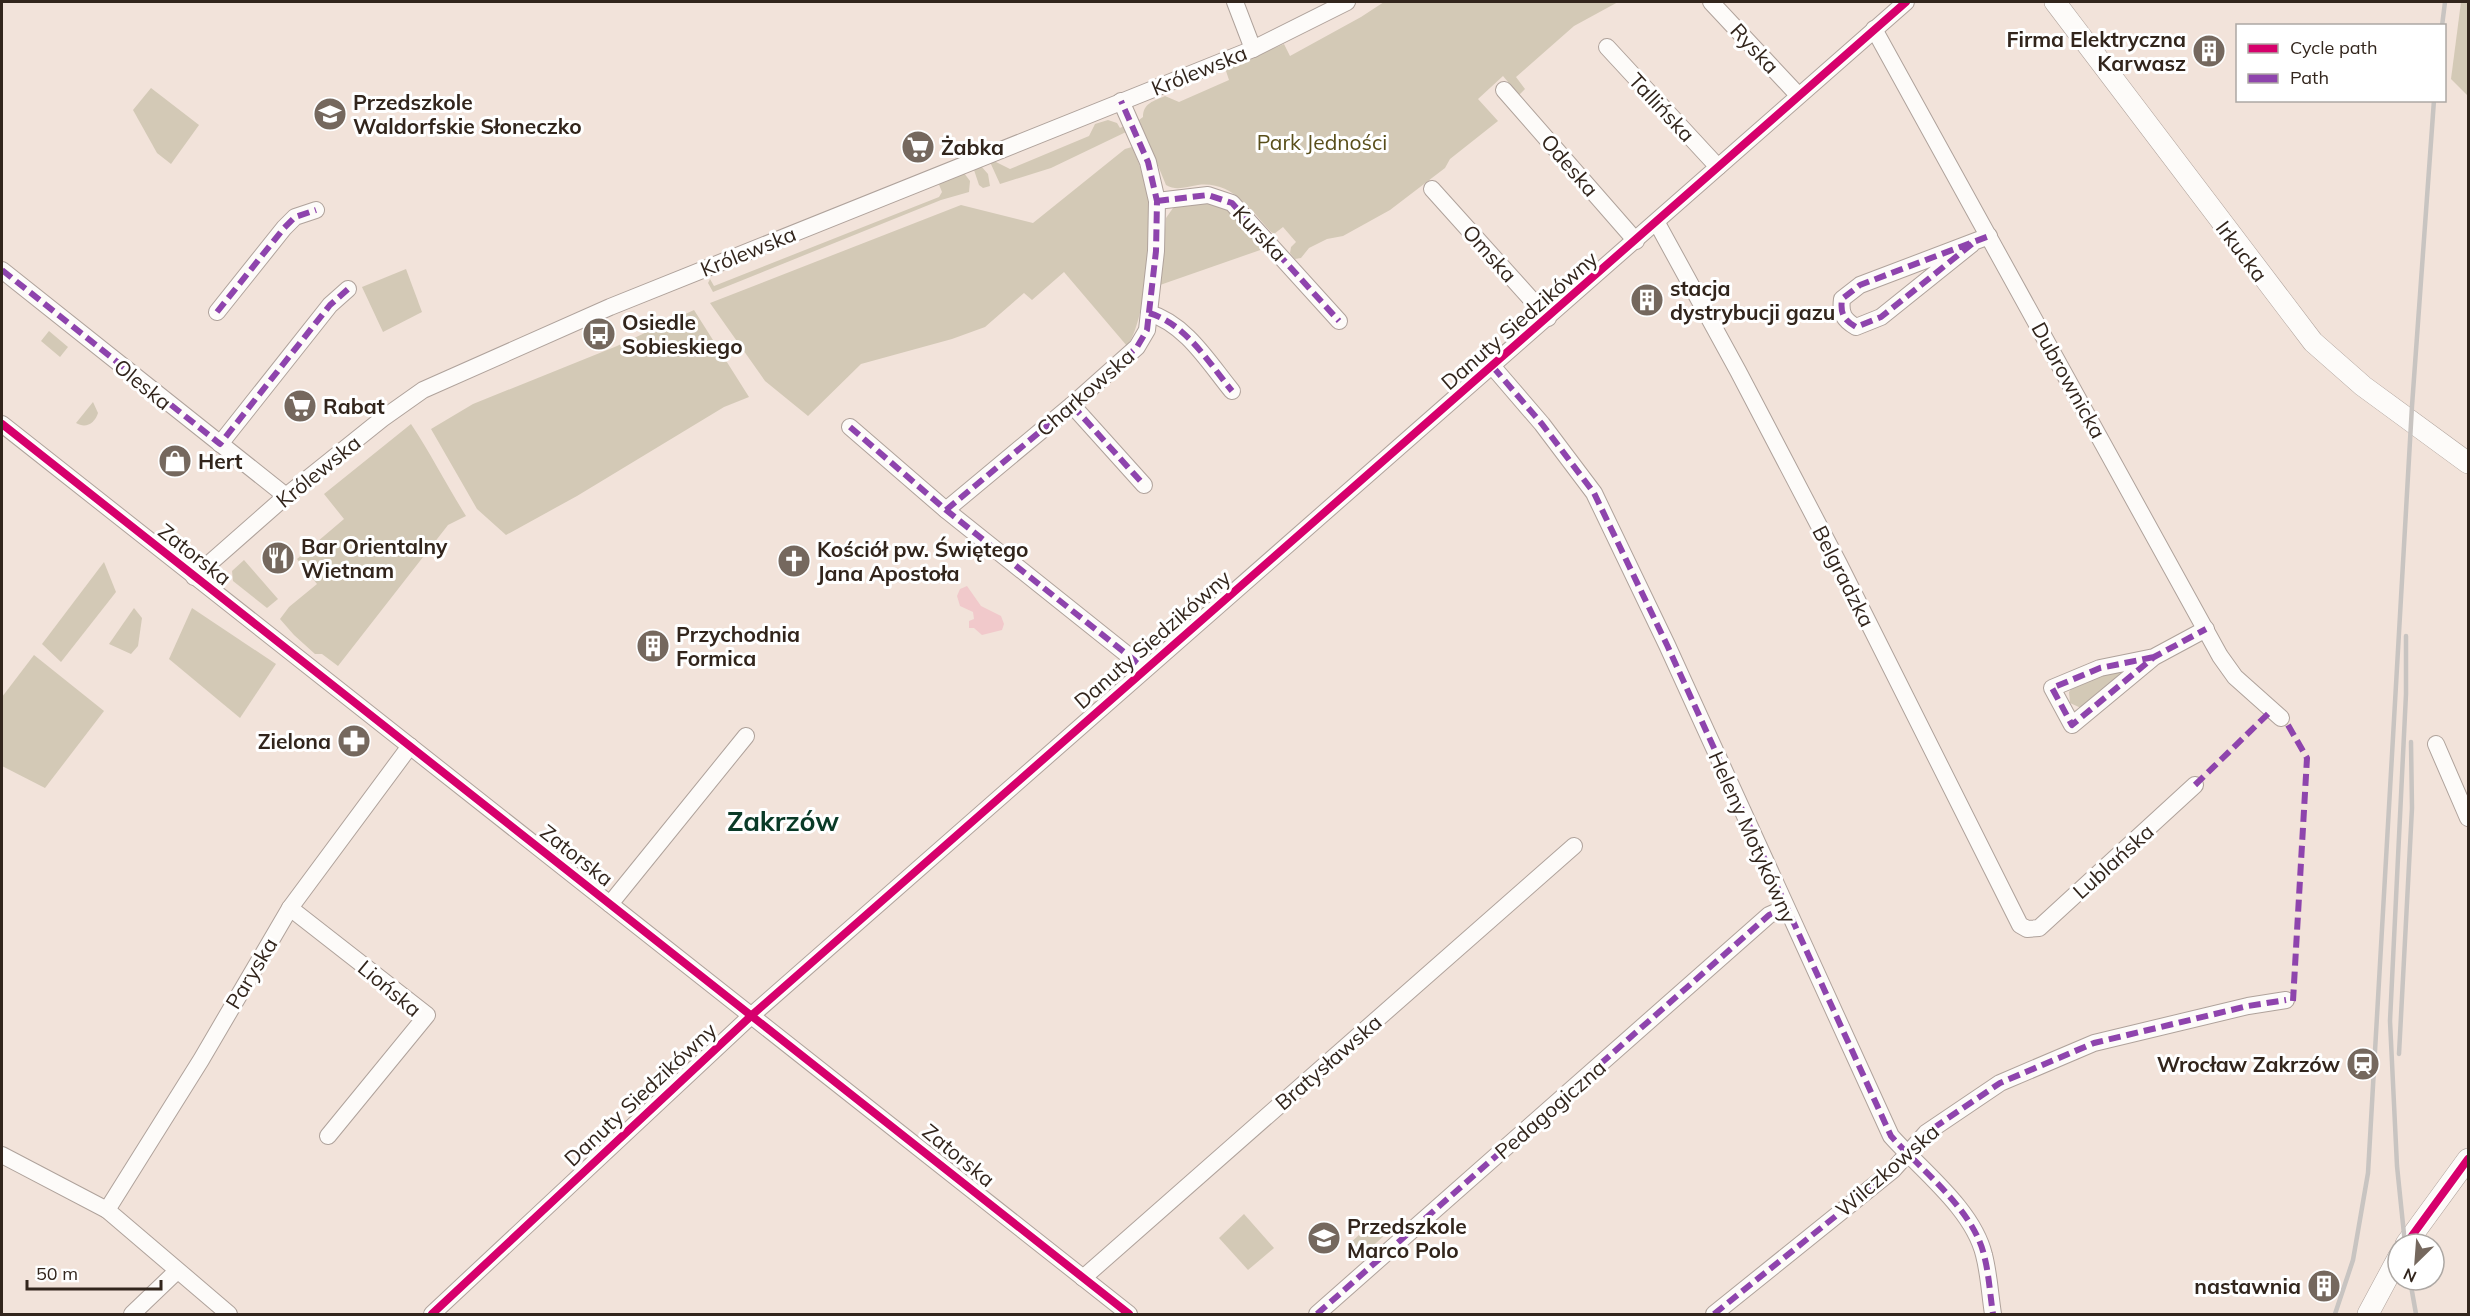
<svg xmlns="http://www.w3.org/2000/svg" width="2470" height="1316" font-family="Mulish,sans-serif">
<rect width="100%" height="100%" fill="#f2e3da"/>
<!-- green -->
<g fill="#d3c9b6">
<path d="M 1384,2 L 1618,2 L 1574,26 L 1516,77 L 1525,89 L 1519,95 L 1503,76 L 1478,99 L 1498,121 L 1450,159 L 1445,168 L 1390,210 L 1343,236 L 1327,239 L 1309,248 L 1301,258 L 1295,259 L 1290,253 L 1291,247 L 1296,242 L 1283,227 L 1274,234 L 1270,231 C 1250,209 1232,181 1198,185 C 1186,187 1176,191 1166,185 L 1139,120 L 1143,117 C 1143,103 1154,101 1165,96 L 1179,102 L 1229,80 L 1225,68 L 1284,44 L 1290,56 L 1361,17 Z"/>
<path d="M 2461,2 L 2468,2 L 2468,96 L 2451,79 Z"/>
<path d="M 151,88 L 199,125 L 171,164 L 157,153 L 133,110 Z"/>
<path d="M 1108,120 L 1117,123 L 1120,128 L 1124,126 L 1126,132 L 1051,168 L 1000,184 L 990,162 L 994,161 L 1010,169 L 1089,136 L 1095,124 Z"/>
<path d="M 1132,147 C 1139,163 1145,179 1148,196 C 1153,227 1146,322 1127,346 L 1064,272 L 1032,300 L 1024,293 L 985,327 L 952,339 L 861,364 L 808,416 L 765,381 L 710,303 L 961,205 L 1033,223 L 1125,149 Z"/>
<path d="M 981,166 L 988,174 L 990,186 L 983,188 L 979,185 L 974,170 Z"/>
<path d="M 964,173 L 970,181 L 969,192 L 941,200 L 713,292 L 708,283 L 710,279 L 714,286 L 939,197 L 942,192 L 938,182 Z"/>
<path d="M 1204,201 L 1226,206 L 1266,248 L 1160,285 L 1166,218 L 1173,208 Z"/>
<path d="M 406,269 L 422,312 L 383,332 L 362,287 Z"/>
<path d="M 694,310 L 749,397 L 724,407 L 577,496 L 506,535 L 477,509 L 431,429 L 473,404 L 617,346 Z"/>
<path d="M 49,331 L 68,347 L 60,357 L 41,341 Z"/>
<path d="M 93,402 L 98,413 C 95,423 86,429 76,423 Z"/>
<path d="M 411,424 C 431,454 447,486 466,516 L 448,525 L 338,666 L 322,654 L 315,654 L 294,635 L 280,619 L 289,607 L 317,584 L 297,559 L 344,519 L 324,494 Z"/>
<path d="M 179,538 L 199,554 L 181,553 L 169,545 Z"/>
<path d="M 244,560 L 278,599 L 267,608 L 233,581 L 232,571 Z"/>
<path d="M 104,562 L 116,592 L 61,662 L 42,644 Z"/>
<path d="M 134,608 L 142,618 L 138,646 L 131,654 L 109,644 Z"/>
<path d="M 192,608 L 276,664 L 240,718 L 169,659 Z"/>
<path d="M 34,655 L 104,711 L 45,788 L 2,766 L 2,697 Z"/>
<path d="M 2130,666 L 2132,669 L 2081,708 L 2070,703 L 2069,692 L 2074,685 Z"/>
<path d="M 1244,1214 L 1274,1248 L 1248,1270 L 1219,1238 Z"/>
<path d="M 1374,1221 L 1385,1235 L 1358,1259 L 1347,1246 Z"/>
</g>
<!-- water -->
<path fill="#f1c9cb" d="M 967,586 L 981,606 L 1001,616 L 1004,624 L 1002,630 L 982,635 L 974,628 L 969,628 L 969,621 L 974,619 L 973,612 L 960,606 L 957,596 L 960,589 Z"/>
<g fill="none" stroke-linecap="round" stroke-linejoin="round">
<defs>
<g id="minor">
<path d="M 1235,2 L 1253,49"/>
<path d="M 1711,2 L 1798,95"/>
<path d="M 1874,29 L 2220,656 L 2235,677 L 2281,718"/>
<path d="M 1607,47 L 1718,167"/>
<path d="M 1504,90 L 1636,241"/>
<path d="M 1432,189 L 1548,318"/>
<path d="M 1157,201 L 1208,195 L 1232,203 L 1339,321"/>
<path d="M 1657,223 L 1738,371 L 1839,564 L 2020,925 L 2027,929 L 2039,928 L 2195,785"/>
<path d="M 1972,244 L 1881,317 L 1856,327 C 1844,320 1840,314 1842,299 L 1860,285 L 1989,236"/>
<path d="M 2,270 L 286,496"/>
<path d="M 217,312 L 284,228 L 295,217 L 316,210"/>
<path d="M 1149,313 C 1186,324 1209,363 1232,391"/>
<path d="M 1493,367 L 1542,424 L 1594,493 L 1667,645 L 1891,1136 C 1921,1170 1973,1209 1984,1255 C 1989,1274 1990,1295 1993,1314"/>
<path d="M 1072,405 L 1144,485"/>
<path d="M 2,424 L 1129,1314"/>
<path d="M 850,427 L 946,510 L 1144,668"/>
<path d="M 220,444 L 330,305 L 348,289"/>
<path d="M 946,510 L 1072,405 L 1137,347 L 1147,330 L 1156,251 L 1157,201 L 1148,162 L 1121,101"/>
<path d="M 194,577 L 286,496 L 382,419 L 423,390 L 610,307 L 1253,49 L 1347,2"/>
<path d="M 2154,657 L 2100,668 L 2052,688 L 2072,725 L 2154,657 L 2206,629"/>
<path d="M 2436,744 L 2468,818"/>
<path d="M 610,904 L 746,736"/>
<path d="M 290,908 L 427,1015 L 328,1136"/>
<path d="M 2,1155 L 107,1210 L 229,1314"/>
<path d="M 107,1210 L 201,1060 L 290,908 L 410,746"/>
<path d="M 1083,1278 L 1574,846"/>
<path d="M 132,1314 L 177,1271"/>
<path d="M 432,1314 L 752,1015 L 1906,2"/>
<path d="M 1317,1314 L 1769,915 L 1785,908"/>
<path d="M 1714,1314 L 1893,1170 L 1926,1133 L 2000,1083 L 2094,1043 L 2248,1006 L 2286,1000"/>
</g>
<g id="tertiary">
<path d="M 2055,2 L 2313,342 L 2363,386 L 2468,463"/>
<path d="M 2406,1244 L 2468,1159"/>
<path d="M 2368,1314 L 2398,1258"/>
</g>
</defs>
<!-- minor casing -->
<use href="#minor" stroke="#afa29b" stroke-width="18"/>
<!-- tertiary casing -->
<use href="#tertiary" stroke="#afa29b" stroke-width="22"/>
<!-- minor -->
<use href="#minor" stroke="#fdfbf9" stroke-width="16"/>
<!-- tertiary -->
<use href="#tertiary" stroke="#fdfbf9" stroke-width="21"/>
<!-- rail -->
<g stroke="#c8c4c1" stroke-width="4.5">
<path d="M 2442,26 L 2445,2"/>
<path d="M 2399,1054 L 2412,808 L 2411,742"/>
<path d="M 2405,1244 L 2397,1166 L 2390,1021 L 2406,694 L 2406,636"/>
<path d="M 2410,1280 L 2416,1314"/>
<path d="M 2335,1314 L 2353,1260 L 2368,1173 L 2412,406 L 2434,100"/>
</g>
<!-- quiet -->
<g stroke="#8e44ad" stroke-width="6" stroke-dasharray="12 6" stroke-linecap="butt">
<path d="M 1157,201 L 1208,195 L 1232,203 L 1339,321"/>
<path d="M 1972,244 L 1881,317 L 1856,327 C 1844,320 1840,314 1842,299 L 1860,285 L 1989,236"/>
<path d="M 2,270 L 220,444 L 330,305 L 348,289"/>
<path d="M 217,312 L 284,228 L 295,217 L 316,210"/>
<path d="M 1149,313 C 1186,324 1209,363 1232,391"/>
<path d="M 1493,367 L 1542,424 L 1594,493 L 1667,645 L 1891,1136 C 1921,1170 1973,1209 1984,1255 C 1989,1274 1990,1295 1993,1314"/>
<path d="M 1072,405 L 1144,485"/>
<path d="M 850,427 L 946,510 L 1144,668"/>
<path d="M 946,510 L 1072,405 L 1137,347 L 1147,330 L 1156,251 L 1157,201 L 1148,162 L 1121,101"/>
<path d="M 2154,657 L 2100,668 L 2052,688 L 2072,725 L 2154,657 L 2206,629"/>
<path d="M 2288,725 L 2307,758 L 2293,1001"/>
<path d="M 2195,785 L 2272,710"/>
<path d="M 1317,1314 L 1769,915 L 1785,908"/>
<path d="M 1714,1314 L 1893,1170 L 1926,1133 L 2000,1083 L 2094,1043 L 2248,1006 L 2286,1000"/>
</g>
<defs>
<g id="cycleway">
<path d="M 2,424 L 1129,1314"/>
<path d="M 2406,1244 L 2468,1159"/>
<path d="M 432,1314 L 752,1015 L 1906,2"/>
</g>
</defs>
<!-- cycleway casing -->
<use href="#cycleway" stroke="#fff" stroke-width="11"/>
<!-- cycleway -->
<use href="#cycleway" stroke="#d6006c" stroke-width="8"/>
</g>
<!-- icons -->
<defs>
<symbol id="building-disc" viewBox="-11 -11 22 22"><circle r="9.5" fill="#75685e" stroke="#fff"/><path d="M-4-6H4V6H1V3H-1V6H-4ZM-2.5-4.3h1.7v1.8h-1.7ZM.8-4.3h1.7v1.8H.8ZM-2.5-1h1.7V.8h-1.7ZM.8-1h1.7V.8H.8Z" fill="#fff"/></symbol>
<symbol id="school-disc" viewBox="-11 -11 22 22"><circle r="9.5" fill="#75685e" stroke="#fff"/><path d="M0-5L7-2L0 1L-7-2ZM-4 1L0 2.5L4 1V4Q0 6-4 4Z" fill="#fff"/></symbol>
<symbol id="supermarket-disc" viewBox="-11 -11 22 22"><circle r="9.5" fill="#75685e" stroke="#fff"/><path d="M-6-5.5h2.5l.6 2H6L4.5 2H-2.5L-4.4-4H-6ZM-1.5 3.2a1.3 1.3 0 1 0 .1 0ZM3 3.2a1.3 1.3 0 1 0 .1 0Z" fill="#fff"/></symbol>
<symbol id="bus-disc" viewBox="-11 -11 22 22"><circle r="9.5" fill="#75685e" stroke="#fff"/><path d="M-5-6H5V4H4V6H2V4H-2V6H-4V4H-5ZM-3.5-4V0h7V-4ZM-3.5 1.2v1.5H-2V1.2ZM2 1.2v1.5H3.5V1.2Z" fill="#fff"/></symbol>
<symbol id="shop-disc" viewBox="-11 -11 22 22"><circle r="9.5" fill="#75685e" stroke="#fff"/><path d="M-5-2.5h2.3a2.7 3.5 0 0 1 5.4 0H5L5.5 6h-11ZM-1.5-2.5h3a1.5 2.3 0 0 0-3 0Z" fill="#fff"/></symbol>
<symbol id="restaurant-disc" viewBox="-11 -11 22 22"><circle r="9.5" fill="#75685e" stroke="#fff"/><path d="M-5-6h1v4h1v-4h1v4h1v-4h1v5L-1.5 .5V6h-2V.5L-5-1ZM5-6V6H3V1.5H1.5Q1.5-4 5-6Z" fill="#fff"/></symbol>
<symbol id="church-disc" viewBox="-11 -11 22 22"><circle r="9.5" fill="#75685e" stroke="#fff"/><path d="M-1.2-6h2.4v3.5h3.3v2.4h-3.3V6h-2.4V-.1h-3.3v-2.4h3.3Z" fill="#fff"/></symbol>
<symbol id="pharmacy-disc" viewBox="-11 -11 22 22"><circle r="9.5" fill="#75685e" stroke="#fff"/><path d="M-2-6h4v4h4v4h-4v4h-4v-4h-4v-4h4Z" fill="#fff"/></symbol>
<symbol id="station-disc" viewBox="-11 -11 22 22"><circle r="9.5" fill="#75685e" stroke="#fff"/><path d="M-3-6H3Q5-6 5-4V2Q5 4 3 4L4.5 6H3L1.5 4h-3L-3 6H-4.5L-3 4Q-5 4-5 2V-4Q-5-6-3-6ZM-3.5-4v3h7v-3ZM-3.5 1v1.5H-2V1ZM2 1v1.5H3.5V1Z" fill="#fff"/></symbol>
</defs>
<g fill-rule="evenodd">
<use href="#building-disc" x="2190" y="32" width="38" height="38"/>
<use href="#school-disc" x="311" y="95" width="38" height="38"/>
<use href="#supermarket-disc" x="899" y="128" width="38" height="38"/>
<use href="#building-disc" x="1628" y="281" width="38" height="38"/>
<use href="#bus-disc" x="580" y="315" width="38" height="38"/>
<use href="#supermarket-disc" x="281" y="387" width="38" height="38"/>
<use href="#shop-disc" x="156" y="442" width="38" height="38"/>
<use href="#restaurant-disc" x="259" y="539" width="38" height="38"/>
<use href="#church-disc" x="775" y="542" width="38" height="38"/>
<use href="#building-disc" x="634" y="627" width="38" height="38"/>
<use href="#pharmacy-disc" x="335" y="722" width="38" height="38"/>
<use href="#station-disc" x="2344" y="1045" width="38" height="38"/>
<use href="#school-disc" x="1305" y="1219" width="38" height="38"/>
<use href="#building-disc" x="2305" y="1267" width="38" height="38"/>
</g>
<g text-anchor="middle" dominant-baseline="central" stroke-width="6" stroke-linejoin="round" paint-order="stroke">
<!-- poi labels -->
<g font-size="21" font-weight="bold" fill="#32251c" stroke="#fff" text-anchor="start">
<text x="2186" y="39" text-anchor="end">Firma Elektryczna<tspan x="2186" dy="24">Karwasz</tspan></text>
<text x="353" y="102">Przedszkole<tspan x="353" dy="24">Waldorfskie Słoneczko</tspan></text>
<text x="941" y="147">Żabka</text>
<text x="1670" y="288">stacja<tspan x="1670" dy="24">dystrybucji gazu</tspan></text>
<text x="622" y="322">Osiedle<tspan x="622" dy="24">Sobieskiego</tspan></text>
<text x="323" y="406">Rabat</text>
<text x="198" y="461">Hert</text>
<text x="301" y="546">Bar Orientalny<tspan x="301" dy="24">Wietnam</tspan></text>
<text x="817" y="549">Kościół pw. Świętego<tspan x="817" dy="24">Jana Apostoła</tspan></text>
<text x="676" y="634">Przychodnia<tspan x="676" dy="24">Formica</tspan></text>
<text x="331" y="741" text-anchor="end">Zielona</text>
<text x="2340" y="1064" text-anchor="end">Wrocław Zakrzów</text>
<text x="1347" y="1226">Przedszkole<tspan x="1347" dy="24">Marco Polo</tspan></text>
<text x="2301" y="1286" text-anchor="end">nastawnia</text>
</g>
<!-- street labels -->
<g font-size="21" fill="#32251c" stroke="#fff">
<text transform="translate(1755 48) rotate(47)">Ryska</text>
<text transform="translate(1199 70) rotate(-22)">Królewska</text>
<text transform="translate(1662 107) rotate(47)">Tallińska</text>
<text transform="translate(1570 165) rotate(49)">Odeska</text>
<text transform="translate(1260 233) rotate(47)">Kurska</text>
<text transform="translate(748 251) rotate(-22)">Królewska</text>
<text transform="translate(2242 251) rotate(53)">Irkucka</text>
<text transform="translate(1490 253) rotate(48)">Omska</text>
<text transform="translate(1519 320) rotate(-41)">Danuty Siedzikówny</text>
<text transform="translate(2069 380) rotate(61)">Dubrownicka</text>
<text transform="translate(143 384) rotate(39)">Oleska</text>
<text transform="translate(1085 392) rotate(-41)">Charkowska</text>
<text transform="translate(318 471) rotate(-39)">Królewska</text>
<text transform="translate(195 554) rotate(38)">Zatorska</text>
<text transform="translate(1844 576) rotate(63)">Belgradzka</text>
<text transform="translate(1152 639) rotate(-41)">Danuty Siedzikówny</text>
<text transform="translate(1753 837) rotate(66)">Heleny Motykówny</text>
<text transform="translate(577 855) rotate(38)">Zatorska</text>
<text transform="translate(2113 861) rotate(-42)">Lublańska</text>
<text transform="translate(251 973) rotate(-59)">Paryska</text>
<text transform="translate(390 988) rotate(40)">Liońska</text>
<text transform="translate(1328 1062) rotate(-41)">Bratysławska</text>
<text transform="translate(640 1094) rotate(-43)">Danuty Siedzikówny</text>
<text transform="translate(1550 1109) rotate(-41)">Pedagogiczna</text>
<text transform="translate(959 1155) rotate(39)">Zatorska</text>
<text transform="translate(1887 1170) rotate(-41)">Wilczkowska</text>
</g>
<!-- park labels -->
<g font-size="21" fill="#594e1a" stroke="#fff">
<text x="1322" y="142">Park Jedności</text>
</g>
<!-- district labels -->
<g font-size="27" font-weight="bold" fill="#0a3a27" stroke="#fff">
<text x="783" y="821">Zakrzów</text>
</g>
</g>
<!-- border -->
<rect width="2470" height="1316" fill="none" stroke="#32251c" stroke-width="6"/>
<!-- legend -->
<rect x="2236" y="24" width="210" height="78" fill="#ffffff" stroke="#ada8a4" stroke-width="1.5"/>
<rect x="2248" y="44" width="30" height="9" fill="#d6006c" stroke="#ada8a4" stroke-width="1.5"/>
<text x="2290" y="54" font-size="18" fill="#32251c">Cycle path</text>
<rect x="2248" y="74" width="30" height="9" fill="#8e44ad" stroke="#ada8a4" stroke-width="1.5"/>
<text x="2290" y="84" font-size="18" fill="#32251c">Path</text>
<!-- north arrow -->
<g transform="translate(2416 1262) rotate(205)"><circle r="28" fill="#ffffff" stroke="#ada8a4" stroke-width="1.5"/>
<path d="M0-4.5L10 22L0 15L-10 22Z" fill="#75685e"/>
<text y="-9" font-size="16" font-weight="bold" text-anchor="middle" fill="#32251c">N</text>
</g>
<!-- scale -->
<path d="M27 1280v9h134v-9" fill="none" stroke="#32251c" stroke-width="3"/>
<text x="36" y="1280" font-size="18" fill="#32251c" stroke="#ffffff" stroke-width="4.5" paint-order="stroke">50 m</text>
</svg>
